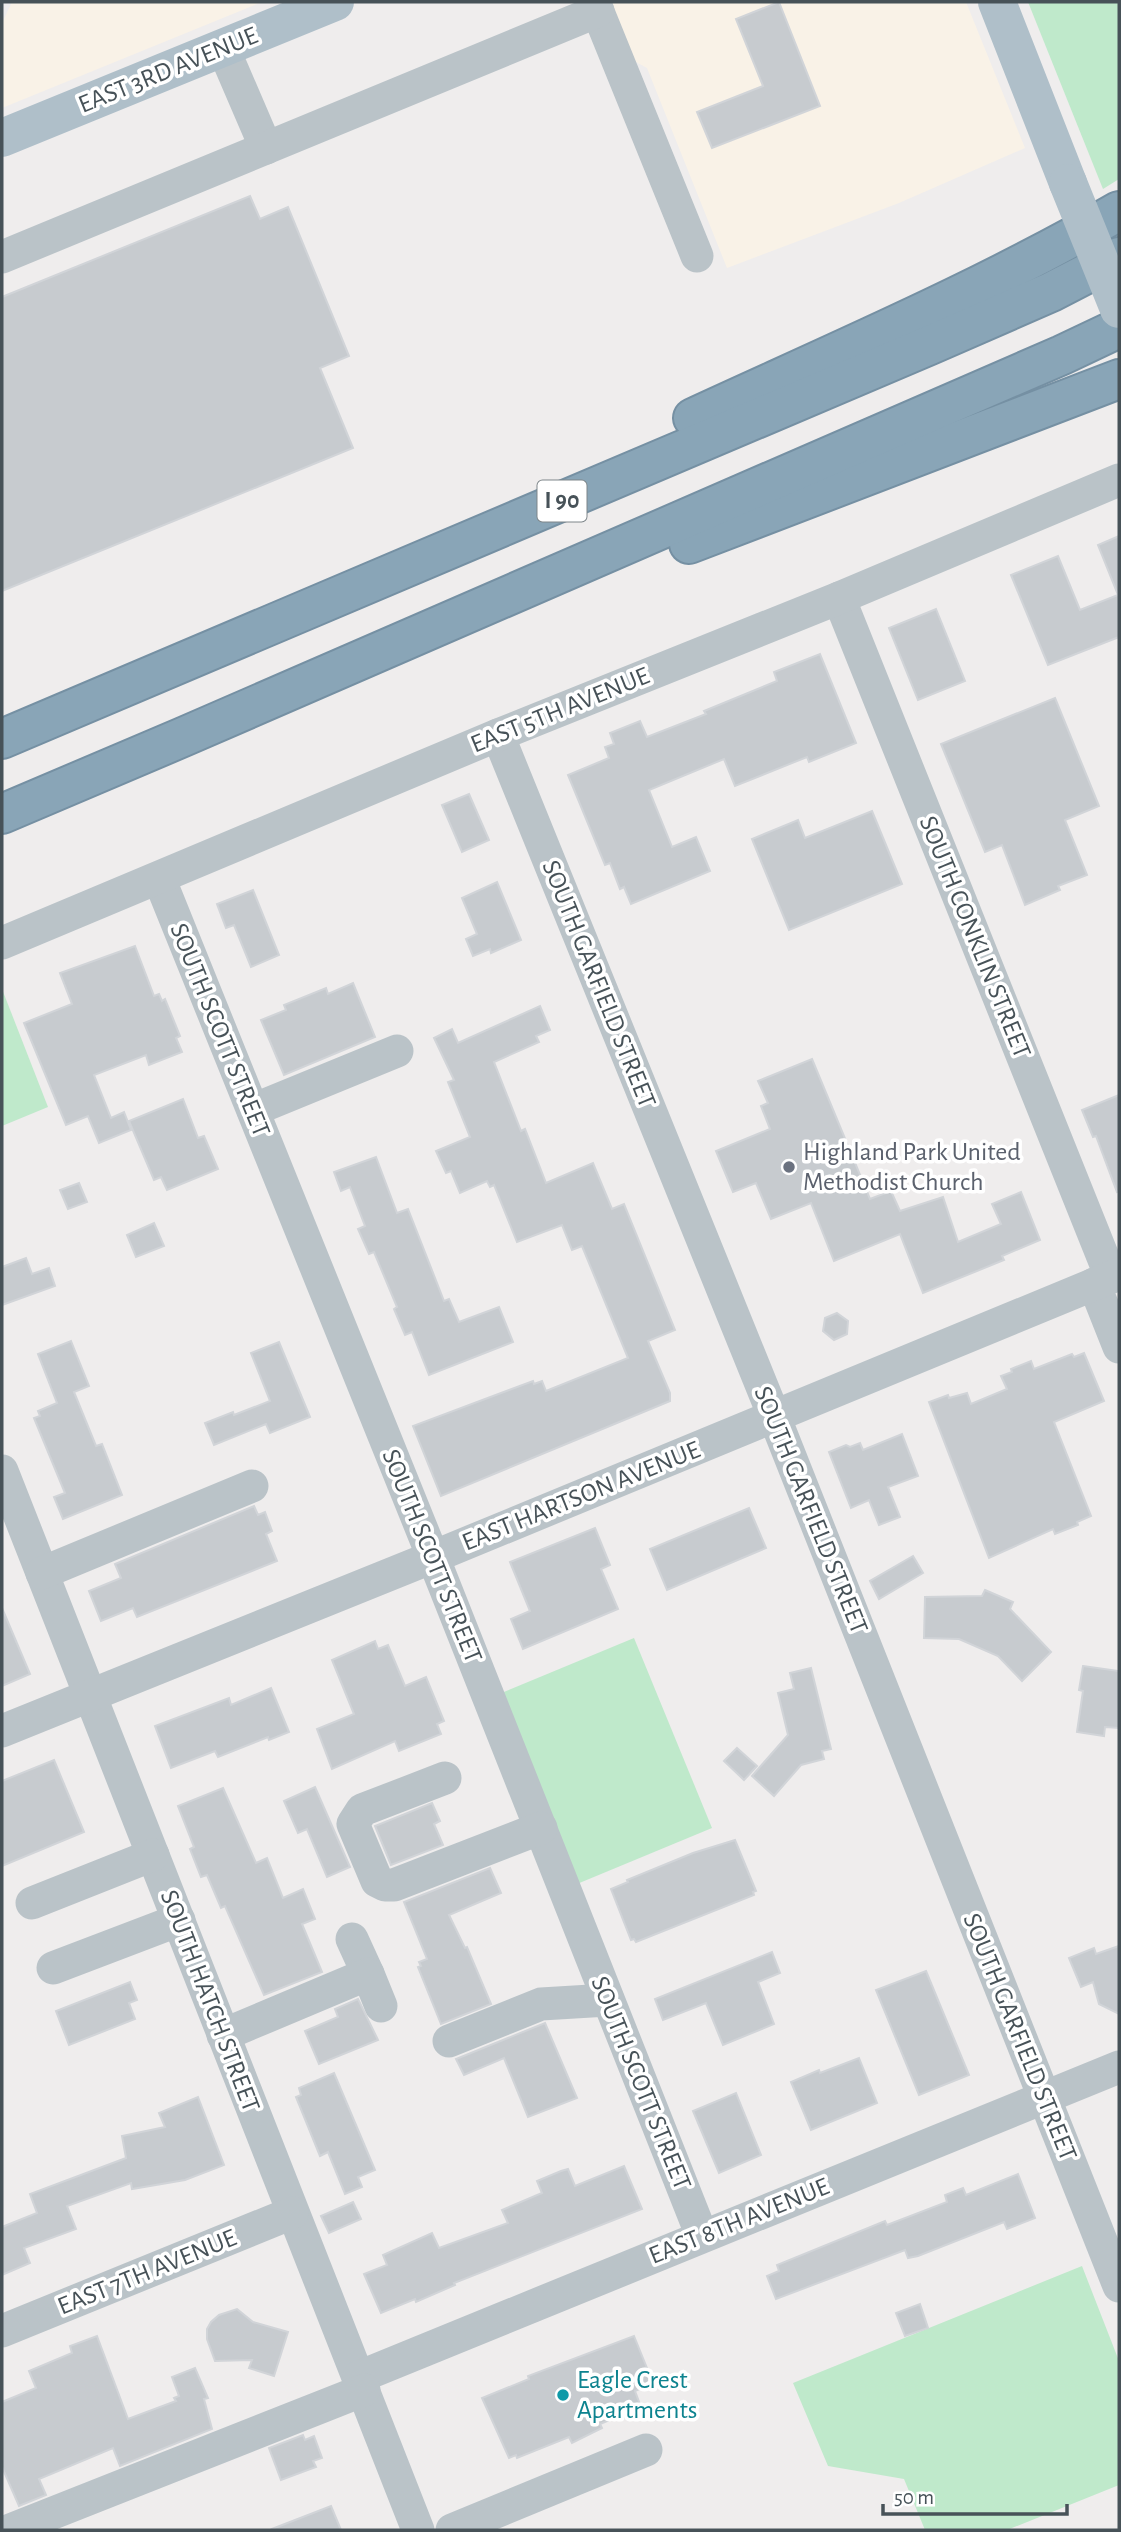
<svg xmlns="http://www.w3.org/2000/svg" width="1121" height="2532" font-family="'Alegreya Sans',sans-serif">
<rect width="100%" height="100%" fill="#efeded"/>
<!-- commercial -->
<g fill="#f9f2e7">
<path d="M 12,2 L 262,2 L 2,108 L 2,23 Z"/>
<path d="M 610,2 L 966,2 L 1025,148 L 899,203 L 727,268 L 647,68 L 634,61 Z"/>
</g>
<!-- green -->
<g fill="#bfe9cb">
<path d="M 1028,2 L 1119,2 L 1119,179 L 1103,189 Z"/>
<path d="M 2,989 L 48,1107 L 2,1126 Z"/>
<path d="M 634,1638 L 712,1828 L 577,1884 L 499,1694 Z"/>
<path d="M 1082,2266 L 1119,2361 L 1119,2485 L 1007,2530 L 925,2530 L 904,2479 L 828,2466 L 793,2383 Z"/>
</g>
<!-- building -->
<g fill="#c7cbcf" stroke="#d1d4d8" stroke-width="2">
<path d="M 779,2 L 820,106 L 712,148 L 697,112 L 763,86 L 736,19 Z"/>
<path d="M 250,196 L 260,219 L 288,207 L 349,356 L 320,368 L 353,448 L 2,591 L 2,297 Z"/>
<path d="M 1119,536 L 1119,637 L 1048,665 L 1011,575 L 1058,556 L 1080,610 L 1118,595 L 1098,545 Z"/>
<path d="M 936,609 L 965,681 L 918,700 L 889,628 Z"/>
<path d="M 820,654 L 856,743 L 809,762 L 807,757 L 735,786 L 724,759 L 649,790 L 672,847 L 696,837 L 710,871 L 631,904 L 624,887 L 620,889 L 610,863 L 605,865 L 568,775 L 609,758 L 605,747 L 614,744 L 610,733 L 640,721 L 647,737 L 706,714 L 704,711 L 777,681 L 774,672 Z"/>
<path d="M 1055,698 L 1099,806 L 1065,820 L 1087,875 L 1058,886 L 1060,890 L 1025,905 L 1002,845 L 985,852 L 941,744 Z"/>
<path d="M 469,794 L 489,840 L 462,852 L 442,805 Z"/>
<path d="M 872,811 L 902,884 L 789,930 L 752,839 L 798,820 L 805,838 Z"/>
<path d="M 497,882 L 521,940 L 491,953 L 490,949 L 473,956 L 466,939 L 477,934 L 462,898 Z"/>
<path d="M 253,890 L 279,955 L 251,967 L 234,925 L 226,928 L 217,904 Z"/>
<path d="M 135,946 L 154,996 L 159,994 L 162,1001 L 165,999 L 180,1036 L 176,1038 L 182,1052 L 149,1065 L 146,1055 L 94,1075 L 111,1118 L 124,1112 L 131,1130 L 99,1143 L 88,1116 L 66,1125 L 24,1023 L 72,1004 L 60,973 Z"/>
<path d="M 353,983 L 375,1037 L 284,1075 L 261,1020 L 286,1010 L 284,1005 L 326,988 L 328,994 Z"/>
<path d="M 540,1006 L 550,1030 L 536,1036 L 539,1042 L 494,1062 L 521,1131 L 525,1129 L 546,1183 L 593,1163 L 612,1209 L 624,1204 L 675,1330 L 648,1341 L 670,1393 L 670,1401 L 441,1496 L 413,1426 L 533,1381 L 534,1384 L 542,1381 L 546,1391 L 628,1358 L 582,1246 L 572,1250 L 562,1225 L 517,1242 L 494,1185 L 490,1187 L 487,1181 L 460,1193 L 451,1171 L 446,1173 L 436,1151 L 470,1137 L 448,1082 L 454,1080 L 434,1038 L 452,1029 L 458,1043 Z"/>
<path d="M 812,1059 L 870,1199 L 891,1191 L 900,1211 L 943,1197 L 958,1242 L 1001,1224 L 992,1204 L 1021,1192 L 1040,1240 L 1002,1256 L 1004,1260 L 923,1293 L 900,1234 L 834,1261 L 811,1203 L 771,1219 L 756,1183 L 733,1192 L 716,1151 L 770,1129 L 761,1106 L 768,1103 L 758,1081 Z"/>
<path d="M 1119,1095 L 1119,1191 L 1117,1192 L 1096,1136 L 1093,1137 L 1082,1110 Z"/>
<path d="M 183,1099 L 198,1138 L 204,1136 L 218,1169 L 167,1190 L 161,1177 L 154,1180 L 129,1121 Z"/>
<path d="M 376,1157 L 397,1213 L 408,1209 L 444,1301 L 449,1299 L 459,1322 L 499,1307 L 513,1342 L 429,1375 L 412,1332 L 405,1335 L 394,1309 L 397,1307 L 374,1252 L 369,1254 L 358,1229 L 365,1226 L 350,1187 L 341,1191 L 334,1172 Z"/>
<path d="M 79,1183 L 87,1202 L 68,1209 L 60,1190 Z"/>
<path d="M 154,1223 L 164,1246 L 136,1257 L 127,1235 Z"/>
<path d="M 26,1258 L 32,1274 L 49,1268 L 55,1286 L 2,1305 L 2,1267 Z"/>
<path d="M 837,1313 L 848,1321 L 847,1334 L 834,1340 L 823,1331 L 825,1318 Z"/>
<path d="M 71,1341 L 89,1386 L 74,1392 L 96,1446 L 102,1444 L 122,1495 L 63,1519 L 54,1497 L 65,1493 L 34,1418 L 40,1416 L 38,1411 L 57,1403 L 38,1354 Z"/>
<path d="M 279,1342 L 310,1417 L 270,1433 L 266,1424 L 214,1445 L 205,1423 L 233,1412 L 234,1415 L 270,1401 L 251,1353 Z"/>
<path d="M 1084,1353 L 1104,1401 L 1054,1422 L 1091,1516 L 1077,1522 L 1078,1525 L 1055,1534 L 1053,1529 L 989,1558 L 929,1402 L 948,1395 L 949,1398 L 967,1393 L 971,1404 L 1007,1389 L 1001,1376 L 1012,1372 L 1011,1369 L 1031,1361 L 1034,1369 L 1072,1354 L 1074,1357 Z"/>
<path d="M 902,1434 L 918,1476 L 888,1487 L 900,1517 L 879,1525 L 869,1500 L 851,1508 L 829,1452 L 846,1445 L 850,1447 L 860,1443 L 863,1450 Z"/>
<path d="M 254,1506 L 258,1515 L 265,1512 L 272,1531 L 266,1534 L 277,1561 L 137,1617 L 133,1608 L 101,1621 L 89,1591 L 121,1578 L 115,1564 Z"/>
<path d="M 749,1508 L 766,1548 L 667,1590 L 650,1549 Z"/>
<path d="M 595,1528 L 610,1565 L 601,1569 L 618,1609 L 523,1649 L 511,1619 L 530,1611 L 510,1562 Z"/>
<path d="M 913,1556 L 923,1573 L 879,1599 L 870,1581 Z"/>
<path d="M 985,1590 L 1013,1602 L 1010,1609 L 1051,1652 L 1022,1681 L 998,1656 L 959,1639 L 924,1638 L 925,1597 L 982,1596 Z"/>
<path d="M 2,1608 L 30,1674 L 2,1686 Z"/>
<path d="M 375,1641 L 378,1649 L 388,1645 L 405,1686 L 426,1677 L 444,1721 L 437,1724 L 441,1734 L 399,1751 L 395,1741 L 332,1769 L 317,1729 L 354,1714 L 332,1660 Z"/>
<path d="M 1083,1666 L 1119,1671 L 1119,1728 L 1105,1727 L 1104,1736 L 1077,1732 L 1083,1691 L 1079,1690 Z"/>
<path d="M 811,1668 L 831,1749 L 822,1751 L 824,1759 L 801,1765 L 774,1796 L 752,1776 L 788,1735 L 778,1693 L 794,1689 L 790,1673 Z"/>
<path d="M 271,1688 L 289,1732 L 269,1740 L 268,1737 L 218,1757 L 215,1751 L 171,1768 L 155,1726 L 229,1698 L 231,1705 Z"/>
<path d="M 737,1748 L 757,1766 L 744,1780 L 724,1761 Z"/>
<path d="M 54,1760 L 84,1832 L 2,1866 L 2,1781 Z"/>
<path d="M 315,1787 L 350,1867 L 327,1877 L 307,1829 L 298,1833 L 284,1801 Z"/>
<path d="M 223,1788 L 256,1863 L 267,1858 L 283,1898 L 303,1889 L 315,1919 L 302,1924 L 322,1972 L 264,1995 L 225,1906 L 221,1908 L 207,1875 L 201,1877 L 190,1849 L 194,1847 L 178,1806 Z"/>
<path d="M 432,1803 L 440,1821 L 434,1824 L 443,1845 L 391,1865 L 375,1826 Z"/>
<path d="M 735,1840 L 756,1891 L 753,1892 L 754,1895 L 636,1942 L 634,1939 L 631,1940 L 611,1889 L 628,1882 L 627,1880 L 693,1853 Z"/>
<path d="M 490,1868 L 501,1893 L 449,1915 L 465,1948 L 467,1947 L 491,2004 L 441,2024 L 418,1967 L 421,1966 L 419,1962 L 427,1959 L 404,1902 Z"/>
<path d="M 1119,1946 L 1119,2014 L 1099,2004 L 1093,1982 L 1081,1987 L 1069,1958 L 1094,1948 L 1096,1954 Z"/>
<path d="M 772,1952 L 780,1973 L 758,1982 L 774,2024 L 723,2045 L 706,2003 L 663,2020 L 655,1999 Z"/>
<path d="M 926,1971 L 969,2075 L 919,2095 L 876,1990 Z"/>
<path d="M 130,1982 L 137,2000 L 129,2003 L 135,2019 L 69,2045 L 56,2011 Z"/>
<path d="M 358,1999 L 378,2040 L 319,2064 L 305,2031 L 338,2017 L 335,2009 Z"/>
<path d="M 545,2023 L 577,2098 L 528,2117 L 504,2058 L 464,2075 L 456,2059 Z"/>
<path d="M 859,2058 L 877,2103 L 811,2130 L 791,2082 L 819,2070 L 820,2073 Z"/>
<path d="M 334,2073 L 375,2170 L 358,2177 L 362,2187 L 345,2194 L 328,2152 L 320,2156 L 296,2097 L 301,2095 L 299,2088 Z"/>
<path d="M 736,2093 L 761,2155 L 719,2173 L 693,2111 Z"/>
<path d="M 198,2097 L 224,2165 L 185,2180 L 132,2189 L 131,2183 L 67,2206 L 76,2229 L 24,2248 L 30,2263 L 2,2275 L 2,2227 L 37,2213 L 30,2194 L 126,2158 L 122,2136 L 165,2127 L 159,2113 Z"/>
<path d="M 624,2166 L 642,2209 L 454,2283 L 455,2285 L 416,2302 L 415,2299 L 381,2313 L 364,2274 L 387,2265 L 383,2255 L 432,2233 L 439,2248 L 508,2223 L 502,2210 L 542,2193 L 537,2181 L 561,2171 L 568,2169 L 575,2186 Z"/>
<path d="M 1018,2174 L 1035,2218 L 1007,2229 L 1004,2222 L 918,2256 L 908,2258 L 905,2250 L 776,2299 L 767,2276 L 779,2271 L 777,2265 L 885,2221 L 887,2225 L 947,2202 L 945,2195 L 963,2188 L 966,2195 Z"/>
<path d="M 353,2202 L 361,2219 L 329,2233 L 321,2216 Z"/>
<path d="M 920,2304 L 928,2328 L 905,2336 L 896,2313 Z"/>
<path d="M 237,2309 L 253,2322 L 288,2332 L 274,2376 L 249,2368 L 252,2360 L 215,2361 L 207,2339 L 207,2329 L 211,2322 L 219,2315 Z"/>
<path d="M 97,2336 L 128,2419 L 176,2401 L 174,2398 L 179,2396 L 172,2377 L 195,2368 L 208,2398 L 204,2399 L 212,2429 L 120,2466 L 113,2448 L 39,2479 L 46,2495 L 19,2506 L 2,2467 L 2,2402 L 36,2388 L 29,2371 L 72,2353 L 70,2346 Z"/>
<path d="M 634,2336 L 653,2383 L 635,2391 L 641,2407 L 600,2424 L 602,2428 L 572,2443 L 569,2437 L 517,2458 L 516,2455 L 509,2458 L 482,2398 L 529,2379 L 528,2376 Z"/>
<path d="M 303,2435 L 305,2440 L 314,2436 L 322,2458 L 313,2461 L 316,2467 L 281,2480 L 269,2448 Z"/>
<path d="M 331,2506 L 341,2530 L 273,2530 L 272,2529 Z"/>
</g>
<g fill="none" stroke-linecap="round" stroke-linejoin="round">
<defs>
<g id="highway">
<path d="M 693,418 C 836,352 982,290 1119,211"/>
<path d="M 689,544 L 1119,379"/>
<path d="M 2,739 L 930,345 L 1051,292 L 1119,257"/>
<path d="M 2,814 L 183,737 L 1062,355 L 1119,328"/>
</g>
</defs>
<!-- highway casing -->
<use href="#highway" stroke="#7590a3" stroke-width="42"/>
<!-- minor -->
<g stroke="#bac3c8" stroke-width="33">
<path d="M 594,2 L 697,256"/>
<path d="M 223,48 L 266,148"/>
<path d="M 2,257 L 598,11"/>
<path d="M 839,598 L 1111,1277"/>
<path d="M 498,735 L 774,1416 L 1119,2286"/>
<path d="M 159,878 L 433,1557 L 702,2236"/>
<path d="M 2,943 L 498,735 L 839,598 L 1119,480"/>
<path d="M 253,1110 L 397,1051"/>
<path d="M 1094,1284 L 1119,1347"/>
<path d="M 2,1471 L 418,2530"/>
<path d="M 42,1573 L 252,1486"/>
<path d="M 2,1731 L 433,1557 L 1119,1274"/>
<path d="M 445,1778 L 362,1810 L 353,1824 L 377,1881 L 385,1885 L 394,1885 L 541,1828"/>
<path d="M 32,1903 L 153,1855"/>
<path d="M 352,1939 L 368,1974"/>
<path d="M 53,1968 L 179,1920"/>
<path d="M 223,2035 L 368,1974 L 381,2006"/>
<path d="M 449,2041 L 541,2004 L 608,2000"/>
<path d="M 2,2331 L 292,2213"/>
<path d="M 359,2377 L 1119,2067"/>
<path d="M 10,2530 L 364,2390"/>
<path d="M 452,2530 L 646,2450"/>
</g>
<!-- major -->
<g stroke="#afbfc9" stroke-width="38">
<path d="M 997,2 L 1068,183"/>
<path d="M 2,138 L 335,2"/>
</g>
<!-- highway -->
<use href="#highway" stroke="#89a5b7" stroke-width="38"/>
<!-- major-bridge -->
<path stroke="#afbfc9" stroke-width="38" d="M 1068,183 L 1119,309"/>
</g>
<!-- markers -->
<circle fill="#6b7280" stroke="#fff" stroke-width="2.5" cx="789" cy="1167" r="7"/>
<circle fill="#0f9aa8" stroke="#fff" stroke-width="2.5" cx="563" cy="2395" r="7"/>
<g text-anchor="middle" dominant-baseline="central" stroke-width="7" stroke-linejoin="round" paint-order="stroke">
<!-- shield labels -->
<rect fill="#fff" stroke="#7e868a" stroke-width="2" x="537.5" y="480.5" width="49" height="41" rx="5"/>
<g font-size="24" font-weight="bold" fill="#475258">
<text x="562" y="501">I 90</text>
</g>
<!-- street labels -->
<g font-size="26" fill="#475258" stroke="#fff">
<text transform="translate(168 70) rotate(-22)">EAST 3RD AVENUE</text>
<text transform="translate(560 710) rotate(-22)">EAST 5TH AVENUE</text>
<text transform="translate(975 937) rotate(68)">SOUTH CONKLIN STREET</text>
<text transform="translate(599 984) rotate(68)">SOUTH GARFIELD STREET</text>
<text transform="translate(220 1030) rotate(68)">SOUTH SCOTT STREET</text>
<text transform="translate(581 1496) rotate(-22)">EAST HARTSON AVENUE</text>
<text transform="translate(811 1510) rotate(68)">SOUTH GARFIELD STREET</text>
<text transform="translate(432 1556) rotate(68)">SOUTH SCOTT STREET</text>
<text transform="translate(210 2001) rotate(69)">SOUTH HATCH STREET</text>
<text transform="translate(1020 2037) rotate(68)">SOUTH GARFIELD STREET</text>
<text transform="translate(641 2083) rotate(68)">SOUTH SCOTT STREET</text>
<text transform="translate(739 2221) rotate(-22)">EAST 8TH AVENUE</text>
<text transform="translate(147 2272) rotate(-22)">EAST 7TH AVENUE</text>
</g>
<!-- worship labels -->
<g font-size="26" fill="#5b616d" stroke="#fff" text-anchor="start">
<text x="803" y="1152">Highland Park United<tspan x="803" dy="30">Methodist Church</tspan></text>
</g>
<!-- culture labels -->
<g font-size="26" fill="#0d838f" stroke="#fff" text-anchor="start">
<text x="577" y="2380">Eagle Crest<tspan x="577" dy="30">Apartments</tspan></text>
</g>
</g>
<!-- border -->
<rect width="1121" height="2532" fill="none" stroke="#475258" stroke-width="7"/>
<!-- scale -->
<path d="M883 2504v10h184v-10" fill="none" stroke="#475258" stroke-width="3.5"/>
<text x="894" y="2504" font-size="21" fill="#475258" stroke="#ffffff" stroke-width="5" paint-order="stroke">50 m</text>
</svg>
